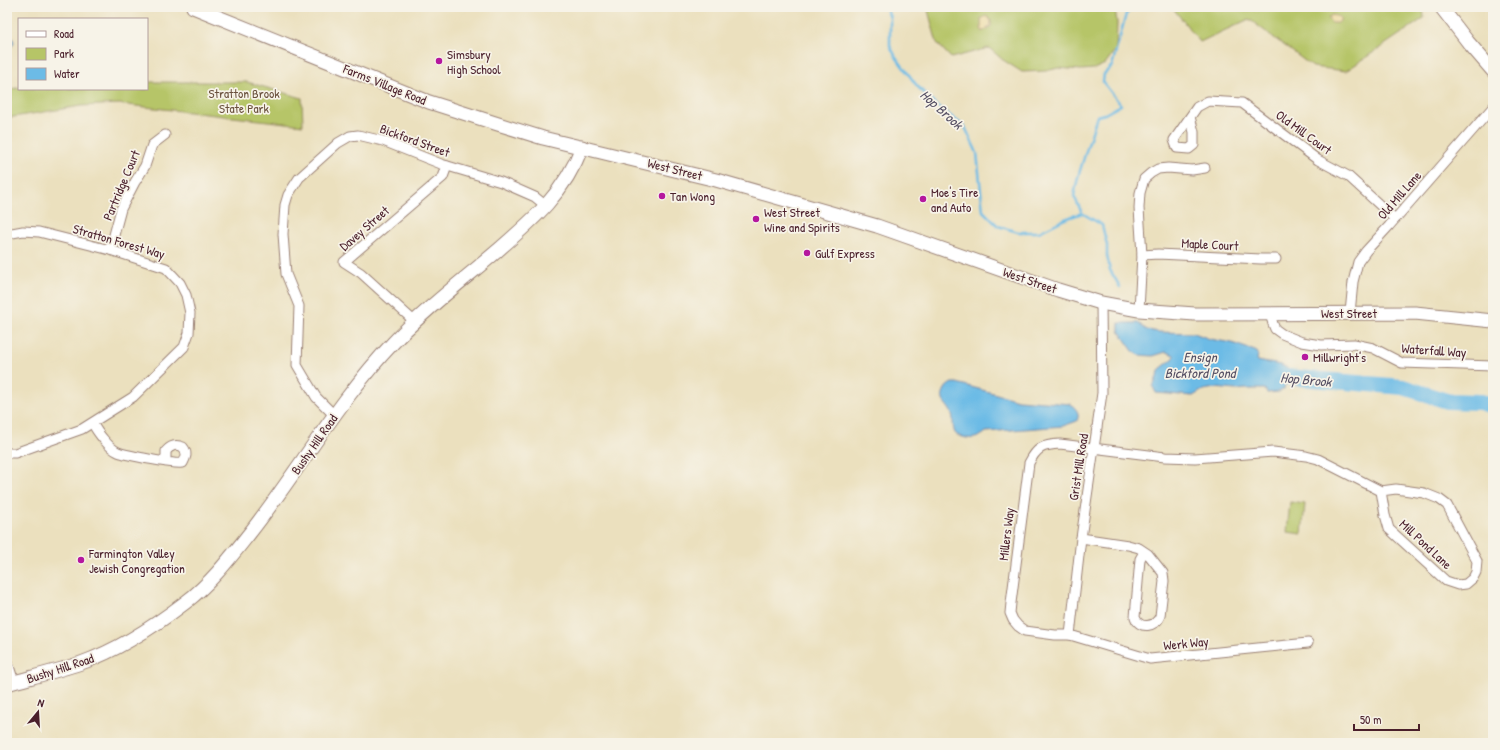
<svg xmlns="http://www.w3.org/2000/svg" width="1500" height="750" font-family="'Patrick Hand',sans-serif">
<rect width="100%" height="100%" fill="#f7f3e8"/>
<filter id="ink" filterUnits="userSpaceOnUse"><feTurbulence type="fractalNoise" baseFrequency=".025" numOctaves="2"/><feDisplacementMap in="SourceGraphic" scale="8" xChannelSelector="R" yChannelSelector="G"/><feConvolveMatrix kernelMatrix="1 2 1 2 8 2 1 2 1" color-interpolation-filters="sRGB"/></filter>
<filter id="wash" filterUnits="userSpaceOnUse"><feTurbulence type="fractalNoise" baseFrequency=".012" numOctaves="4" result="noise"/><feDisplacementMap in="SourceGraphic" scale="16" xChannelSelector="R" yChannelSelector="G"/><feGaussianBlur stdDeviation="0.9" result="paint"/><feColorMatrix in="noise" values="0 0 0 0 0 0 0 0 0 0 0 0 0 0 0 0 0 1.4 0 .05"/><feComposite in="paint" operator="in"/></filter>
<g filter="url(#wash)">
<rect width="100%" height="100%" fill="#ebe0be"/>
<!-- green -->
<g fill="#b6c567" stroke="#807249">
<path d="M 927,7 L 1115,7 L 1117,23 L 1116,49 L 1105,64 L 1094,69 L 1081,70 L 1058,68 L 1046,71 L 1022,72 L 1003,60 L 989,48 L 951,58 L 937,43 Z"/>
<path d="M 1172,7 L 1423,7 L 1424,18 L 1346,71 L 1313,67 L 1249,19 L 1200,42 Z"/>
<path d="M 147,82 L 247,82 L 302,98 L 303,125 L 119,104 L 81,106 L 7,118 L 7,89 L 19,88 L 147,89 Z"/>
<path d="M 1290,502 L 1305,504 L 1302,534 L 1287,532 Z"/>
</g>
<!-- sand -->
<g fill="#eeda9e" stroke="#9c7c64">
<path d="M 1332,15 L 1340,17 L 1340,21 L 1338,23 L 1332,23 L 1329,20 L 1329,17 Z"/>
<path d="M 986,16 L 991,20 L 991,26 L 984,31 L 982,31 C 980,28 982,23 981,19 Z"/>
</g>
<!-- water -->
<g fill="#6cbbe6" stroke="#5b6d88">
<path d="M 10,37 L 13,39 L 14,43 L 11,47 L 7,47 L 7,38 Z"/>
<path d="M 1119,323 L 1138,323 L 1147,330 L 1159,332 L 1194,333 L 1210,339 L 1232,343 L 1255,351 L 1258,353 L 1257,361 L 1281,365 L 1287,368 L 1284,389 L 1279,392 L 1267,393 L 1265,389 L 1246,389 L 1235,390 L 1215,388 L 1203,390 L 1193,396 L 1156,393 L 1153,387 L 1160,369 L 1174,358 L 1174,355 L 1166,352 L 1153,356 L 1139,355 L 1133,351 L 1119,331 Z"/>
<path d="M 952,383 L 957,383 L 1018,400 L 1071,404 C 1077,410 1080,413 1077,421 L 1063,426 L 986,432 C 979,438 972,440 963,437 C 960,436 957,436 955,433 C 952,427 954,420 952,414 C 948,404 938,401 945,389 C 947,386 948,385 952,383 Z"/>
</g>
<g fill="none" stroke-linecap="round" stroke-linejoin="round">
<!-- stream -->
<g stroke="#6cbbe6" stroke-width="2.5">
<path d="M 886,7 L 890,18 L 890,46 L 896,57 L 917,86 L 937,106 L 965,127 L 977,153 L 983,211 L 998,226 L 1018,232 L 1039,232 L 1065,219 L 1082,213 L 1102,225 L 1107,245 L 1107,256 L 1110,270 L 1120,287"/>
<path d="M 1082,213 L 1074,196 L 1078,177 L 1097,116 L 1105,114 L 1121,105 L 1103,82 L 1104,74 L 1112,66 L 1126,14 L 1134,7"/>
</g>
<!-- river -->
<path stroke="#6cbbe6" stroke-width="16" d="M 1265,375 L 1403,387 L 1447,401 L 1480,402 L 1493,406"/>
</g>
</g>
<g filter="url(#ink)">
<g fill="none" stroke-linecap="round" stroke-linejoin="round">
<defs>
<g id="street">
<path d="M 1190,117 L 1194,132 L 1194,145 L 1189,149 L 1177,148 L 1174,140 L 1197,107 L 1208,101 L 1242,103 L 1318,160 L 1348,176 L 1395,219"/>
<path d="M 7,234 L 23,231 L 39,232 L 110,250 L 166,268 L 180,283 L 186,295 L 190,313 L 189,333 L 184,347 L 133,397 L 82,429 L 15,453 L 7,453"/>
<path d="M 110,250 L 121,209 L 135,182 L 145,166 L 152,145 L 165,135"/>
<path d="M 1142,255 L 1158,254 L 1261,259 L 1276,259"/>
<path d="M 1139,310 L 1142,255 L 1139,208 L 1140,193 L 1144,179 L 1151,173 L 1158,169 L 1168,168 L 1192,170 L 1205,168"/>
<path d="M 1350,313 L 1353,282 L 1358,262 L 1366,251 L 1389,226 L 1493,107"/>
<path d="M 1270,314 L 1273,324 L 1275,329 L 1282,334 L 1302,342 L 1321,345 L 1354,344 L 1373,348 L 1402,363 L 1493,366"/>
<path d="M 414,321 L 361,273 L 344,262 L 443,177 L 447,166"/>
<path d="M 334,415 L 316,397 L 297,365 L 299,306 L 286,274 L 283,234 L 285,205 L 288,195 L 299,178 L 338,143 L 350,136 L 358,135 L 383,141 L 441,164 L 501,182 L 535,197 L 546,206"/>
<path d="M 93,424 C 97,432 109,448 118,452 C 126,455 176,465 183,463 C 186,457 188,453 183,447 C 176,444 171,445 166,451 L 166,462"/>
<path d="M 1081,538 L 1128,545 L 1139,548 L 1148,554 L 1163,573 L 1164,581 L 1160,616 C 1156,627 1139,630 1135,617 L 1140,559 L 1144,552"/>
<path d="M 1070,635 L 1081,538 L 1102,393 L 1101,303"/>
<path d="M 1308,643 L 1150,659 L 1070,635 L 1055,635 L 1025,631 L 1018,626 L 1013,620 L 1010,613 L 1011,603 L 1029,463 C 1037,447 1043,445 1060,444 L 1165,457 L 1195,458 L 1273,452 L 1306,456 L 1318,459 L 1381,491 L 1396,489 L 1424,493 L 1439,499 L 1447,505 L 1477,561 L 1476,572 L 1473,578 L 1466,584 L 1458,585 L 1446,581 L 1389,529 L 1385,515 L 1381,491"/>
<path d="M 7,660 L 14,682"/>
</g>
<g id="secondary">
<path d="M 193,7 L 429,102 L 498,124 L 543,138 L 716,180 L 877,226 L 1058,290 L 1101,303 L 1139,310 L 1195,314 L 1415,313 L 1493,321"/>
<path d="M 1441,7 L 1468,42 L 1493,71"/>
<path d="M 7,684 C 32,677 57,671 81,663 C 116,651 156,625 186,602 C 211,583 230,558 249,534 C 298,472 338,401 393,343 C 424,310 461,282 496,252 C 533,220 564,194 582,147"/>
</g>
</defs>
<!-- street casing -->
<use href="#street" stroke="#9a8074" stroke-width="11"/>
<!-- secondary casing -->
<use href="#secondary" stroke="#9a8074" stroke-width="15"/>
<!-- street -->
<use href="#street" stroke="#fff" stroke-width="9"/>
<!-- secondary -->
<use href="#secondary" stroke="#fff" stroke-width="13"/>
</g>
</g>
<!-- markers -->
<g fill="#b5179e" stroke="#f7f3e8" stroke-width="1.5">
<circle cx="439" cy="61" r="4"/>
<circle cx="662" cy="196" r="4"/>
<circle cx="923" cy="199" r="4"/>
<circle cx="756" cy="219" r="4"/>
<circle cx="807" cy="253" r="4"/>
<circle cx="1305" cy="357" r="4"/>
<circle cx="81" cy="560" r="4"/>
</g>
<g text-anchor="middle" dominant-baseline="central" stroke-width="3.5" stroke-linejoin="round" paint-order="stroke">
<!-- poi labels -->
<g font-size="13" fill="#4a1f2b" stroke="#f7f3e8" text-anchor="start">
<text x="447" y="54">Simsbury<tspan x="447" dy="15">High School</tspan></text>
<text x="931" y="192">Moe's Tire<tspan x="931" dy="15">and Auto</tspan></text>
<text x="670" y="196">Tan Wong</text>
<text x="764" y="212">West Street<tspan x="764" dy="15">Wine and Spirits</tspan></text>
<text x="815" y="253">Gulf Express</text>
<text x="1313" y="357">Millwright's</text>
<text x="89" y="553">Farmington Valley<tspan x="89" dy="15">Jewish Congregation</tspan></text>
</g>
<!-- street labels -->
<g font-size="13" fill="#4a1f2b" stroke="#f7f3e8">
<text transform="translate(385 84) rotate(22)">Farms Village Road</text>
<text transform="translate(1304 132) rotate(36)">Old Mill Court</text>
<text transform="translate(415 140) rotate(20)">Bickford Street</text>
<text transform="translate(675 169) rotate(14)">West Street</text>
<text transform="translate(121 185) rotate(-67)">Partridge Court</text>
<text transform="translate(1399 195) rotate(-49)">Old Mill Lane</text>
<text transform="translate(364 228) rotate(-41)">Davey Street</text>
<text transform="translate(119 241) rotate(16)">Stratton Forest Way</text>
<text transform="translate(1210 244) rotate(3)">Maple Court</text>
<text transform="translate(1030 280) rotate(19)">West Street</text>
<text x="1349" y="313">West Street</text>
<text transform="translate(1434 350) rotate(4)">Waterfall Way</text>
<text transform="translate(314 444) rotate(-55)">Bushy Hill Road</text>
<text transform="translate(1078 467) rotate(-81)">Grist Mill Road</text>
<text transform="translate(1006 534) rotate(-83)">Millers Way</text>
<text transform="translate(1426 544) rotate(43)">Mill Pond Lane</text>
<text transform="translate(1186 643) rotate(-6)">Werk Way</text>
<text transform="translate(60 668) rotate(-18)">Bushy Hill Road</text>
</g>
<!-- park labels -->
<g font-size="13" fill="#6a513d" stroke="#f7f3e8">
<text x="244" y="93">Stratton Brook<tspan x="244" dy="15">State Park</tspan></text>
</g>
<!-- water labels -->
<g font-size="14" font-style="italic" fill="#544e63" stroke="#f7f3e8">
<text transform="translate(942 109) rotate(42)">Hop Brook</text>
<text x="1200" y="356">Ensign<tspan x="1200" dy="16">Bickford Pond</tspan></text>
<text transform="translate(1306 379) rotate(5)">Hop Brook</text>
</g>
</g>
<!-- margin -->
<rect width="1500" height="750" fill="none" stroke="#f7f3e8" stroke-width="24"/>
<!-- legend -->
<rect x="18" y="18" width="130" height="72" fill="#f7f3e8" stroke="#b29e9c"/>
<rect x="26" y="31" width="20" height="6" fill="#ffffff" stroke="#b29e9c"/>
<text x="54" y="38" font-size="12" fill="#4a1f2b">Road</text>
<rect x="26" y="48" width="20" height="12" fill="#b6c567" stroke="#b29e9c"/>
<text x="54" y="58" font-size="12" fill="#4a1f2b">Park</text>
<rect x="26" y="68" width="20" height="12" fill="#6cbbe6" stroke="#b29e9c"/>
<text x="54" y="78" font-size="12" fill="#4a1f2b">Water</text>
<!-- north arrow -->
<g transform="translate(38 712) rotate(18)" stroke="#f7f3e8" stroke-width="3" paint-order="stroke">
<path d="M0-3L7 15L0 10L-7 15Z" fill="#4a1f2b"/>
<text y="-6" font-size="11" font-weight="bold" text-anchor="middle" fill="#4a1f2b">N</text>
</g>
<!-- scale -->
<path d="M1354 724v6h65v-6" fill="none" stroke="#4a1f2b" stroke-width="2"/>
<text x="1360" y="724" font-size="12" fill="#4a1f2b" stroke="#f7f3e8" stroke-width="3" paint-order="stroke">50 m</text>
</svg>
